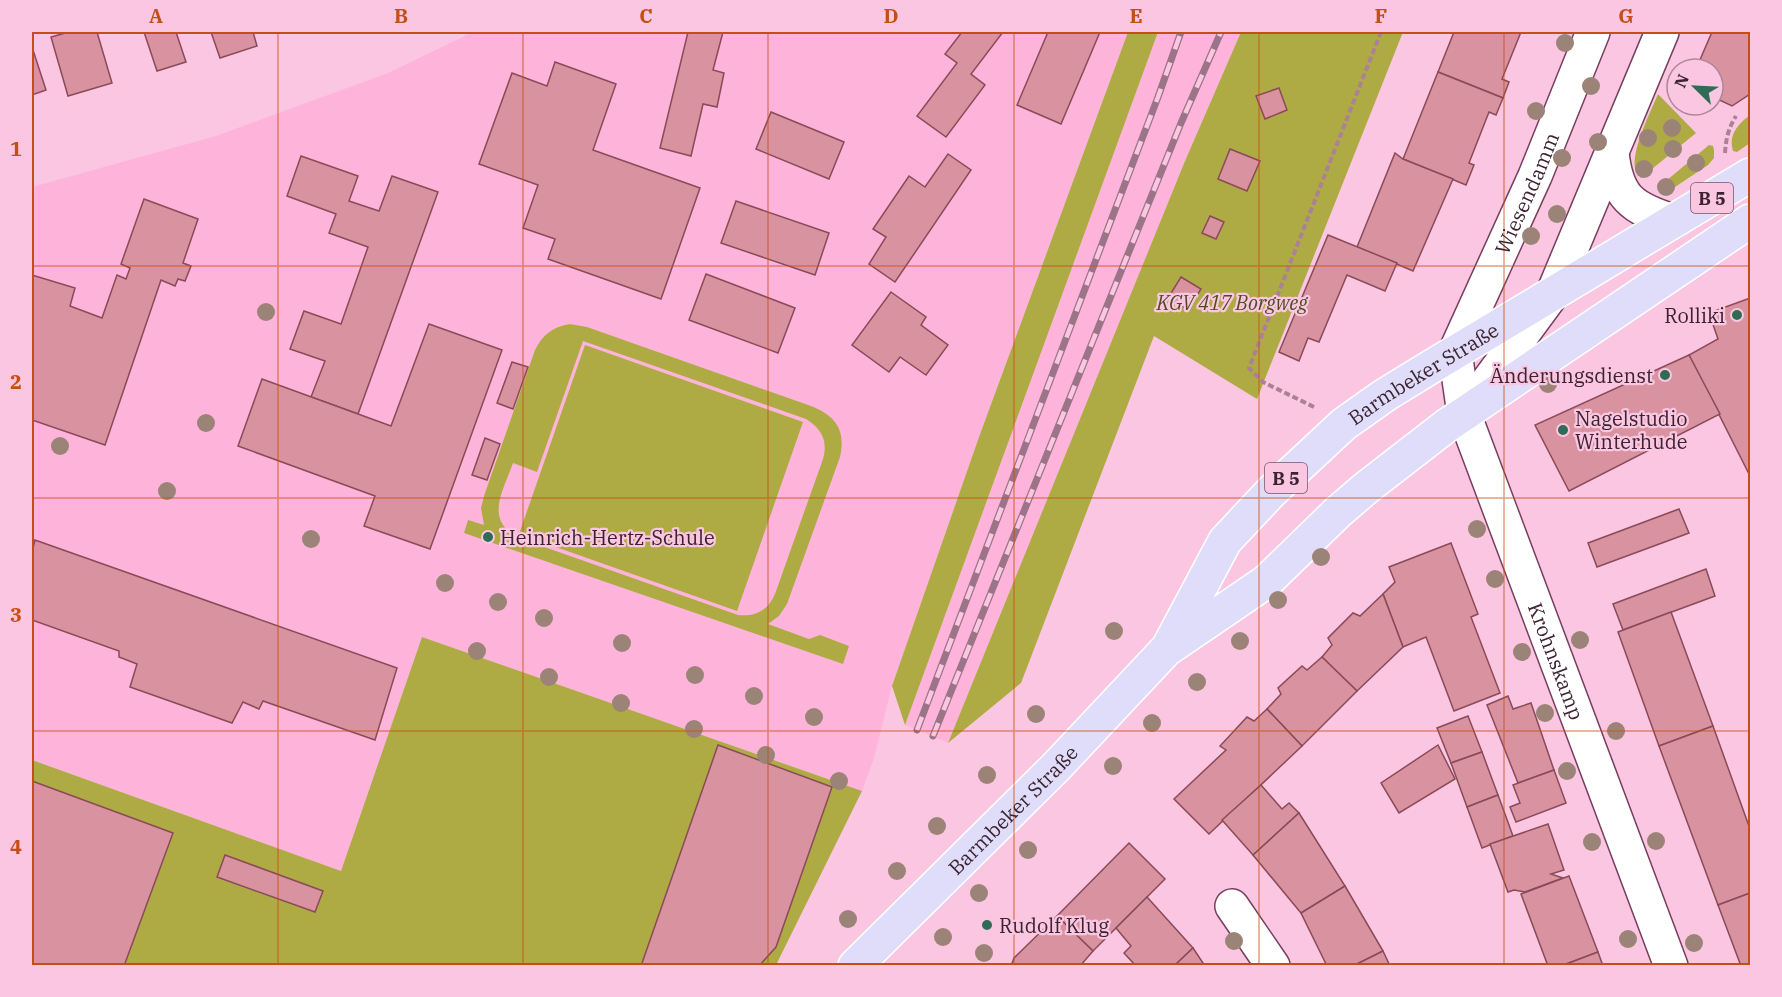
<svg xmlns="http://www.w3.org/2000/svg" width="1782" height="997" font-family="'IBM Plex Serif',serif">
<rect width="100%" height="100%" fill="#fbc6e1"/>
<!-- built -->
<g fill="#feb4da">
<path d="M 473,32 L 1128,32 L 979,437 L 892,686 L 874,758 L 862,791 L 422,637 L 341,871 L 32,760 L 32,187 L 216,136 L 388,73 Z"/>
<path d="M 1158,32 L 1241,32 L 1185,161 L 948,743 L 905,725 Z"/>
</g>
<!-- green -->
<g fill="#afab44" fill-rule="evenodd">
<path d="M 1128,32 L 1158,32 L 905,725 L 892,686 L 979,437 Z"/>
<path d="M 1241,32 L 1403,32 L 1257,399 L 1154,336 L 1021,683 L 948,743 L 1185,161 Z"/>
<path d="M 1658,94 L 1696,133 L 1641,178 C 1639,176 1637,173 1636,171 C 1629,154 1651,111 1658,94 Z"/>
<path d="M 1750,115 L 1750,143 L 1737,152 L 1733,151 C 1728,135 1738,124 1750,115 Z"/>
<path d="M 1709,145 L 1713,146 L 1714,150 L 1714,158 L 1708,165 L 1672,189 L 1662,191 L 1660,186 Z"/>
<path d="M 570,324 L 587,327 L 811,406 C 836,416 846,430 840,457 L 787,604 L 779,616 L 768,624 L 809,639 L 820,635 L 849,646 L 843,664 L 464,533 L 468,520 L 484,525 L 481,508 L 484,496 L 535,350 C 543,334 553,327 570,324 ZM 583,341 L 806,419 C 822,429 828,441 823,459 L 775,594 C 768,610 756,617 738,615 L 516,537 C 485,518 503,491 513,463 L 537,472 Z"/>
<path d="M 585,345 L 803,422 L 737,611 L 519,534 Z"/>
<path d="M 422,637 L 862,791 L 777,963 L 774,965 L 32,966 L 32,760 L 341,871 Z"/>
</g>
<!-- building -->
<g fill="#d9929f" stroke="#8a4a58" stroke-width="1.5">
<path d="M 69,32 L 97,32 L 112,83 L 68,96 L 51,37 Z"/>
<path d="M 144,32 L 176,32 L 186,62 L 157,71 Z"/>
<path d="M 211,32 L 253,32 L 257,46 L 220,58 Z"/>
<path d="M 688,32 L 723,32 L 713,70 L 724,73 L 717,107 L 703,104 L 691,156 L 660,148 Z"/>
<path d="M 962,32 L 1003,32 L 971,74 L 985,85 L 946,137 L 917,116 L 957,63 L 945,54 Z"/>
<path d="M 1048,32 L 1100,32 L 1061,124 L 1017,105 Z"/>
<path d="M 1454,32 L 1521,32 L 1502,79 L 1509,82 L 1503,98 L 1438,72 Z"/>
<path d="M 1712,32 L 1750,32 L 1750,94 L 1732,106 L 1713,97 L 1713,69 L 1696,69 Z"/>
<path d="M 32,50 L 33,50 L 46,90 L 32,95 Z"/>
<path d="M 555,62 L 616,84 L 593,150 L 700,188 L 661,299 L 548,259 L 555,239 L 523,228 L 538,185 L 479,164 L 512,73 L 547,86 Z"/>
<path d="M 1438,72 L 1503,98 L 1496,115 L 1489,112 L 1469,163 L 1474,165 L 1466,185 L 1403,159 Z"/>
<path d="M 1279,88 L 1287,110 L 1265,119 L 1256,96 Z"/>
<path d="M 771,112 L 844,142 L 829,179 L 756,149 Z"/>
<path d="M 1230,149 L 1260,161 L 1247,191 L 1218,179 Z"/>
<path d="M 1395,153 L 1403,159 L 1453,179 L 1413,271 L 1357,247 Z"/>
<path d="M 948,154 L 971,170 L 895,282 L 869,264 L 886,237 L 873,229 L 909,176 L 925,187 Z"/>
<path d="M 301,156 L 358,176 L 349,201 L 379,211 L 392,176 L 438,192 L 358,414 L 311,397 L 325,361 L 290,349 L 304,311 L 341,324 L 368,247 L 329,233 L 336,214 L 287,196 Z"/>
<path d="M 144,199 L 198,219 L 183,263 L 191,266 L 185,281 L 178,279 L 175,286 L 161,280 L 105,445 L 32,420 L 32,275 L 75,288 L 70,306 L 102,318 L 117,275 L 126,279 L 130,268 L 121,264 Z"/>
<path d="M 736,201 L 829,233 L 815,275 L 721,243 Z"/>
<path d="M 1210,216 L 1224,222 L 1216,239 L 1202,233 Z"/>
<path d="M 1328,235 L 1397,263 L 1385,291 L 1347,275 L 1319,342 L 1308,338 L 1299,361 L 1279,352 Z"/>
<path d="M 706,274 L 795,308 L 778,353 L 689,320 Z"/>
<path d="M 1181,277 L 1201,289 L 1188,310 L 1168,298 Z"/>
<path d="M 891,292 L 926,317 L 921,325 L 948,345 L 926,375 L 900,357 L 889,372 L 852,345 Z"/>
<path d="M 1750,298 L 1750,473 L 1749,474 L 1689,355 L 1718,339 L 1709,313 Z"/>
<path d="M 429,324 L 502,350 L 430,549 L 364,526 L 375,496 L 238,446 L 262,379 L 391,426 Z"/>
<path d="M 1689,355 L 1720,414 L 1569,491 L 1535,425 Z"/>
<path d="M 512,362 L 528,367 L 513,409 L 497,403 Z"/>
<path d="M 485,438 L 500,444 L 487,480 L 472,475 Z"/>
<path d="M 1679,509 L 1689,533 L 1597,567 L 1588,543 Z"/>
<path d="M 35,540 L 397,668 L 375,740 L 263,701 L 259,709 L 243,702 L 232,723 L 130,687 L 137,664 L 119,657 L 119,651 L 32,620 L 32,552 Z"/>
<path d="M 1451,543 L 1478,614 L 1471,617 L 1500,693 L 1454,711 L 1426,637 L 1403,647 L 1383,594 L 1395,582 L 1389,567 Z"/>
<path d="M 1706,569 L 1715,596 L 1623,630 L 1613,604 Z"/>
<path d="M 1383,594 L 1403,647 L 1357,691 L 1322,657 L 1332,645 L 1328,638 L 1353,613 L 1360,616 Z"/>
<path d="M 1671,612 L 1713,726 L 1659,746 L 1618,632 Z"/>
<path d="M 1322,657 L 1357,691 L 1302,746 L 1267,709 L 1281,694 L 1278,688 L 1302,666 L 1307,670 Z"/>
<path d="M 1508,696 L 1513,709 L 1531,703 L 1554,770 L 1518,783 L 1487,705 Z"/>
<path d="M 1267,709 L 1302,746 L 1209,834 L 1174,799 L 1226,750 L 1220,746 L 1247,717 L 1254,721 Z"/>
<path d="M 1468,716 L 1482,752 L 1451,763 L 1437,728 Z"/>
<path d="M 1713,726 L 1750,829 L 1750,893 L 1718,905 L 1659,746 Z"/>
<path d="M 718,745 L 832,787 L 776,947 L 759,966 L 641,966 Z"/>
<path d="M 1438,745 L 1455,779 L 1399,813 L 1381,783 Z"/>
<path d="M 1482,752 L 1498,795 L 1467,807 L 1451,763 Z"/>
<path d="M 1554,770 L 1566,803 L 1516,822 L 1510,807 L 1520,803 L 1513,785 Z"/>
<path d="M 32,781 L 173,833 L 124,966 L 32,966 Z"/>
<path d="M 1261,785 L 1282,809 L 1289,803 L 1299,813 L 1253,855 L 1222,820 Z"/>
<path d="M 1498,795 L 1513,836 L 1482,848 L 1467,807 Z"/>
<path d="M 1299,813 L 1345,886 L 1301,913 L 1253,855 Z"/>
<path d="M 1548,824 L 1564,870 L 1551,874 L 1563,878 L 1525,892 L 1514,890 L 1508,892 L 1490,844 Z"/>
<path d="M 1129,843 L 1165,879 L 1093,951 L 1057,916 Z"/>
<path d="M 225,855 L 323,891 L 315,912 L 217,877 Z"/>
<path d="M 1569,876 L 1598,952 L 1561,966 L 1548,966 L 1521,894 Z"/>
<path d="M 1345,886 L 1383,951 L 1353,966 L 1327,966 L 1301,913 Z"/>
<path d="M 1750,893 L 1750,966 L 1741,966 L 1718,905 Z"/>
<path d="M 1147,897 L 1193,948 L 1174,966 L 1136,966 L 1124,953 L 1131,946 L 1116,928 Z"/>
<path d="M 1057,916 L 1093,951 L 1080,966 L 1011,966 L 1014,958 Z"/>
<path d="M 1193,948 L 1205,966 L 1174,966 Z"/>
<path d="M 1383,951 L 1390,966 L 1353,966 Z"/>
<path d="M 1598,952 L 1603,966 L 1561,966 Z"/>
</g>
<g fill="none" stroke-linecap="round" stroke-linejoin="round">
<defs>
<g id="street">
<path id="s1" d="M 1464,414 L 1671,966"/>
<path d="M 1232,906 L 1273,966"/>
</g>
<g id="secondary">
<path d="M 1612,153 C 1617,197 1631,208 1673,221"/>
<path d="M 1466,411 L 1553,293 L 1662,32"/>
<path id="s2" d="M 1464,414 L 1455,352 L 1535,176 L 1593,32"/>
</g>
<g id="primary">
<path id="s3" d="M 1169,646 L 1225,541 L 1271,492 L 1344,424 L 1385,395 L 1429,368 L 1750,175"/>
<path id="s4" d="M 855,966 L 1056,767 L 1166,650 L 1267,581 L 1338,512 L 1366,488 L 1446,426 L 1750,221"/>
</g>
</defs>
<!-- street casing -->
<use href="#street" stroke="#773f5e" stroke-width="36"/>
<!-- secondary casing -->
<use href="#secondary" stroke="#773f5e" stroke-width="36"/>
<!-- primary casing -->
<use href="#primary" stroke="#fff" stroke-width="36"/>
<!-- path -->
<g stroke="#aa8196" stroke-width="4" stroke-dasharray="6 3" stroke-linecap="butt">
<path d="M 1725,153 C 1726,139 1728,129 1736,116"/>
<path d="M 1314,407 L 1263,382 L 1249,368 L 1381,32"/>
</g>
<!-- street -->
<use href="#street" stroke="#fff" stroke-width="33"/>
<!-- secondary -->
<use href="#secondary" stroke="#fff" stroke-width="33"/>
<!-- primary -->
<use href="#primary" stroke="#dfddfa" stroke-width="33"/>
<defs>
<g id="rail">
<path d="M 917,730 L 1158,97 L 1181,32"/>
<path d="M 933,736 L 1181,123 L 1221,32"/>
</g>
</defs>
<!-- rail casing -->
<use href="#rail" stroke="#9b7488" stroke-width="7"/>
<!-- rail -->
<use href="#rail" stroke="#fbc6e1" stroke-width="4.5" stroke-dasharray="14" stroke-linecap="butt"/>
</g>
<!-- trees -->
<g fill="#9c8377">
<circle cx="1565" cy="43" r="9"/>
<circle cx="1591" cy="86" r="9"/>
<circle cx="1536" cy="111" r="9"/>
<circle cx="1672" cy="128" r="9"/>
<circle cx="1648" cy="138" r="9"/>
<circle cx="1598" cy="142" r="9"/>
<circle cx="1673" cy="149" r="9"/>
<circle cx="1562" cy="158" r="9"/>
<circle cx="1696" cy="163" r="9"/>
<circle cx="1644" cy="169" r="9"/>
<circle cx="1666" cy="187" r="9"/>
<circle cx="1557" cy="214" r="9"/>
<circle cx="1531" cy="236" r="9"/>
<circle cx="266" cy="312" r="9"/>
<circle cx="1548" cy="384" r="9"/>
<circle cx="206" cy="423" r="9"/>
<circle cx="60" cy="446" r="9"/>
<circle cx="167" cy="491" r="9"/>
<circle cx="1477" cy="529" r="9"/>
<circle cx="311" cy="539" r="9"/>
<circle cx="1321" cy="557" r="9"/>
<circle cx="1495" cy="579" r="9"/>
<circle cx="445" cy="583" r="9"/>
<circle cx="1278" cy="600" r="9"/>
<circle cx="498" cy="602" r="9"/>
<circle cx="544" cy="618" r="9"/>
<circle cx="1114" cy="631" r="9"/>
<circle cx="1580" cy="640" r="9"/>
<circle cx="1240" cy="641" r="9"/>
<circle cx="622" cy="643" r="9"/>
<circle cx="477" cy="651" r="9"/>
<circle cx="1522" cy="652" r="9"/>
<circle cx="695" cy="675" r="9"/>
<circle cx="549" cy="677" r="9"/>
<circle cx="1197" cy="682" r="9"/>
<circle cx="754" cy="696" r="9"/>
<circle cx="621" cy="703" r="9"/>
<circle cx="1545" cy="713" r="9"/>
<circle cx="1036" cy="714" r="9"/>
<circle cx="814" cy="717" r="9"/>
<circle cx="1152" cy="723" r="9"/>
<circle cx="694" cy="729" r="9"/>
<circle cx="1616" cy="731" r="9"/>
<circle cx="766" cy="755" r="9"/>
<circle cx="1113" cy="766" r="9"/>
<circle cx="1567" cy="771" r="9"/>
<circle cx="987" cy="775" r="9"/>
<circle cx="839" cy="781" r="9"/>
<circle cx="937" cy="826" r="9"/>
<circle cx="1656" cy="841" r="9"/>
<circle cx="1592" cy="842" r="9"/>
<circle cx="1028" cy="850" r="9"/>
<circle cx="897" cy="871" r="9"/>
<circle cx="979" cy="893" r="9"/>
<circle cx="848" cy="919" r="9"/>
<circle cx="943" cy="937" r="9"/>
<circle cx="1628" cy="939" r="9"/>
<circle cx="1234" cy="941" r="9"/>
<circle cx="1694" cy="943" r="9"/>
<circle cx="984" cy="953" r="9"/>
</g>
<!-- grid -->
<path fill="none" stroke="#c64e13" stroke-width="1.5" stroke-opacity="0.55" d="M 278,32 L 278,966M 523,32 L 523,966M 768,32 L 768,966M 1014,32 L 1014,966M 1259,32 L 1259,966M 1504,32 L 1504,966M 32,266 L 1750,266M 32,498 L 1750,498M 32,731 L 1750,731"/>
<!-- markers -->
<g fill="#306b55" stroke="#fbc6e1" stroke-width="2">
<circle cx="1737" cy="315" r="6"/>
<circle cx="1665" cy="375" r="6"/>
<circle cx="1563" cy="430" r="6"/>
<circle cx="488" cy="537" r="6"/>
<circle cx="987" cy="925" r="6"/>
</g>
<g text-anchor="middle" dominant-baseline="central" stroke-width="4.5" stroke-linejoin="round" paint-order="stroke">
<!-- shield labels -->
<g fill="#fbc6e1" stroke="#755465" stroke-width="1.5">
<rect x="1691" y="183" width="42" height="30" rx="4.5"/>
<rect x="1265" y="463" width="42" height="30" rx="4.5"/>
</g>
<g font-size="18" font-weight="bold" fill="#3c2330">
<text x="1712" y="198">B 5</text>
<text x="1286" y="478">B 5</text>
</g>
<!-- street labels -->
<g font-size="20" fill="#3c2330" stroke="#fbc6e1">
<text stroke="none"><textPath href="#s2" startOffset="237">Wiesendamm</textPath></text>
<text stroke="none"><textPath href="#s3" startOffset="380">Barmbeker Straße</textPath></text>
<text stroke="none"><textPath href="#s1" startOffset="264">Krohnskamp</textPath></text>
<text stroke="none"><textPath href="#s4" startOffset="222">Barmbeker Straße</textPath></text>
</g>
<!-- park labels -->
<g font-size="20" font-style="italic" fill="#4e4c21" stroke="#fbc6e1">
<text x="1232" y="302">KGV 417 Borgweg</text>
</g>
<!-- poi labels -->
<g font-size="20" fill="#3c2330" stroke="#fbc6e1" text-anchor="start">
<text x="1725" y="315" text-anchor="end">Rolliki</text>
<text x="1653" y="375" text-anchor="end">Änderungsdienst</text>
<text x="1575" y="418">Nagelstudio<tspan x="1575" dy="23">Winterhude</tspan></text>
<text x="500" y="537">Heinrich-Hertz-Schule</text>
<text x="999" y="925">Rudolf Klug</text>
</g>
</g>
<!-- border -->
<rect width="1782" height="997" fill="none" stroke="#fbc6e1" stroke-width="66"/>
<!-- north arrow -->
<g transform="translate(1695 87) rotate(294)"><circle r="28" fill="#fbc6e1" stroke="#af859a" stroke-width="1.5"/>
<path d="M0-4.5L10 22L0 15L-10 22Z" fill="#306b55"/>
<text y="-9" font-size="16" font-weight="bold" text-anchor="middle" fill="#3c2330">N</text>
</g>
<rect x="33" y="33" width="1716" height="931" fill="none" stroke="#c64e13" stroke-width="2"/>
<g font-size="20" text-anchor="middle" font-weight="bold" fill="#c64e13">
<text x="156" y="23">A</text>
<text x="401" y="23">B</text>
<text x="646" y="23">C</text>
<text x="891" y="23">D</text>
<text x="1136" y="23">E</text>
<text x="1381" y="23">F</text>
<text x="1626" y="23">G</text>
<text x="16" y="156">1</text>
<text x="16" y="389">2</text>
<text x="16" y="622">3</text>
<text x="16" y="854">4</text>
</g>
</svg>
